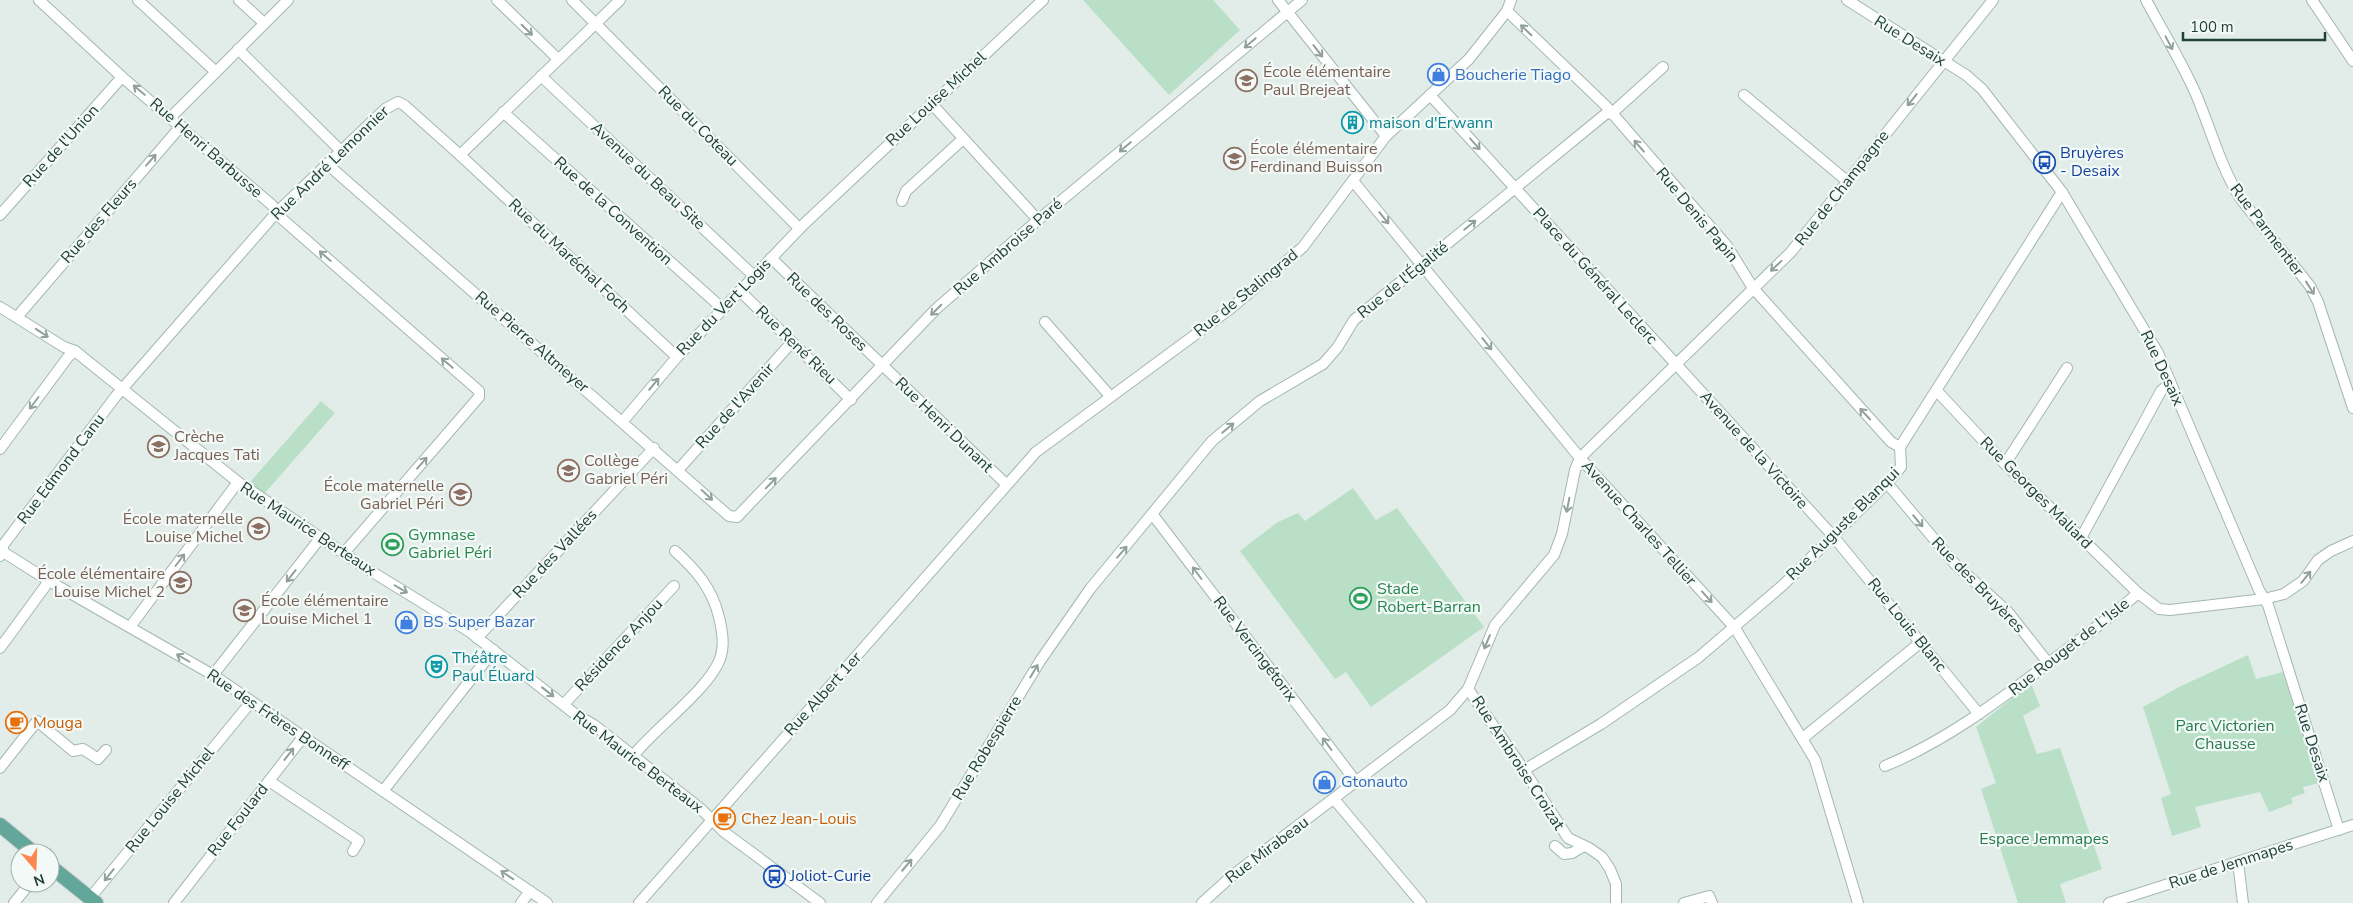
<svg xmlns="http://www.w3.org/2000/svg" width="2353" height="903" font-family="'Nunito Sans',sans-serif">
<rect width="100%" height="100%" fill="#e2ede9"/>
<!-- green -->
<g fill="#b9e0c6">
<path d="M 1083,0 L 1213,0 L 1240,30 L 1169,95 Z"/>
<path d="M 321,401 L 335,413 L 264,494 L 250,482 Z"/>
<path d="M 1353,488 L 1376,520 L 1397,508 L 1484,627 L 1371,707 L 1346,672 L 1335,679 L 1240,551 L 1278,522 L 1298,513 L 1305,521 Z"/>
<path d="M 2248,655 L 2256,679 L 2283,672 L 2319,783 L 2303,787 L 2305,793 L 2291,798 L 2293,803 L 2269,812 L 2260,792 L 2195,807 L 2201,827 L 2172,836 L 2161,798 L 2171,794 L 2143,707 L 2179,687 Z"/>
<path d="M 2031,683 L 2040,706 L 2023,716 L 2037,754 L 2060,748 L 2102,869 L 2060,884 L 2066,903 L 2018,903 L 1981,789 L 1996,783 L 1976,727 Z"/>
</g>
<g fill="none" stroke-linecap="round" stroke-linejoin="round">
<defs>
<g id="minor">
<path d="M 39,0 L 122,77 L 272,205 L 281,218 L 479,391 L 479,397 L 344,553"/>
<path d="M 138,0 L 216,72"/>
<path d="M 239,0 L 264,23"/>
<path d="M 497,0 L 558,59"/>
<path d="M 572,0 L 799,228"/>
<path d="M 1278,0 L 1386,136"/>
<path d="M 1847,0 L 1966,75 L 1982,89 L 2062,192 L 2158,353 L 2259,590 L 2268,605 L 2339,830"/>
<path d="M 2146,0 C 2162,30 2181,61 2195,92 C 2211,129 2219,163 2240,198 L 2310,286 L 2318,302 L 2353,408"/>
<path d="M 2312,0 L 2353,61"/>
<path d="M 1507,11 L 1605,105 L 1727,246 L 1753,288 L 1891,442 L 1900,447"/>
<path d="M 238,49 L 341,151"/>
<path d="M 541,76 L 754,276"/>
<path d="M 1430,95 L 1833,536 L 1979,714"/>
<path d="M 1744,95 L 1847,181"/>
<path d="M 931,103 L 1038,220"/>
<path d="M 503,112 L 723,309"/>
<path d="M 1611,114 L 1663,67"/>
<path d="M 171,117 L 288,0"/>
<path d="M 460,155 L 677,357"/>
<path d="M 327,164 L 729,516 L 737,517 L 936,309 L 1038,220 L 1302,0"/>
<path d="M 1353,181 L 1580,458 L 1735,628 L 1815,760 L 1858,903"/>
<path d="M 902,201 L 906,191 L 963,139"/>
<path d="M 0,215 L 122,77"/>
<path d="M 771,258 L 1006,484"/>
<path d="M 740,291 L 851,400"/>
<path d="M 0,307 L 64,347 L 75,351 L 238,482 L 361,565 L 470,632 L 575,714 L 594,725 L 701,809 L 724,832 L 820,903"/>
<path d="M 17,317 L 181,126"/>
<path d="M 1045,322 L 1110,396"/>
<path d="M 1937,391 L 2005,464 L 2138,593"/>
<path d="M 623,421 L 677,357 L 804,224 L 1043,0"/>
<path d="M 0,449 L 68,357 L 75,351"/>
<path d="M 2005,464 L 2067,368"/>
<path d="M 679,469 L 792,342"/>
<path d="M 1887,483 L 1955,564 L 2008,612 L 2049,664"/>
<path d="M 1153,515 L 1357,783"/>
<path d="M 2081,538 L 2161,391 L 2170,383"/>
<path d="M 0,550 L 49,581 L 213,675 L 547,903"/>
<path d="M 0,556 L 4,544 L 116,396 L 220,277 L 277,212 L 385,109 L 398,102 L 404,105 L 460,155 L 620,0"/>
<path d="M 130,627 L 238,482"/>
<path d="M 477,638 L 654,448"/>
<path d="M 0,648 L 49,581"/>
<path d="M 213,675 L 321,537"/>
<path d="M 1468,689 L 1524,770 L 1568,838 L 1589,848 L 1602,857 L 1610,869 L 1616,884 L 1616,903"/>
<path d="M 564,704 L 674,586"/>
<path d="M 1803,738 L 1921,642"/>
<path d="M 633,756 C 654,729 709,689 720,659 C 725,645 722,630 719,617 C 712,588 696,570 675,551"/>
<path d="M 1885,766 C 1953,738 2011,691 2070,647 C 2093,630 2116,613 2138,593 L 2159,609 L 2170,610 L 2264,599 L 2284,594 L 2303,581 L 2318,560 L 2331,551 L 2353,541"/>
<path d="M 0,768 L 37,721 L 73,751 L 83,749 L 98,759 L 106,750"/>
<path d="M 1524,770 L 1601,724 L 1699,657 L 1783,585 L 1887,483 L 1901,467 L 1900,447 L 2062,192"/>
<path d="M 269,781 L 359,841 L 353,851"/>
<path d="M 383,791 L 494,650"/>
<path d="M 1334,799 L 1421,903"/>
<path d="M 1555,846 L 1564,854 L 1572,853 L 1584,846"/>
<path d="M 2238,862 L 2243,903"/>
<path d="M 90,898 L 251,702"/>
<path d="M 14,903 L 30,883"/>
<path d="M 174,903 L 303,737"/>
<path d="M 521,903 L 530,891"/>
<path d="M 639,903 L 1036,452 L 1230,309 L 1303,247 L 1386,136 L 1469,59 L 1507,11 L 1511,0"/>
<path d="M 877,903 L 940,826 L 1040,661 L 1090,589 L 1212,441 L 1260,401 L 1323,364 L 1337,348 L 1354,320 L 1608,112"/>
<path d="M 1202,903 L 1233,875 L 1450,710 L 1468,689 L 1495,625 L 1554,555 L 1562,534 L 1575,470 L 1580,458 L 1791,252 L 1993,0"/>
<path d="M 1684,903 L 1709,896 L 1712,903"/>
<path d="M 2109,903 L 2353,825"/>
</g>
<g id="major">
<path d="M 0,825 L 34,853"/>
<path d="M 50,866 L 96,903"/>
</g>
</defs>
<!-- minor casing -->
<use href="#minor" stroke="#a4b6b1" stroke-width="12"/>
<!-- major casing -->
<use href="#major" stroke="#c1cac8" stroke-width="16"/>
<!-- minor -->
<use href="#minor" stroke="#fff" stroke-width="10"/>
<!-- major -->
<use href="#major" stroke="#62a79a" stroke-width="14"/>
</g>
<!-- one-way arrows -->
<defs><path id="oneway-shaft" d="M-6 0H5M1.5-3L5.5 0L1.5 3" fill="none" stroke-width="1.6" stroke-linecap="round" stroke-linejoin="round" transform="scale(1.25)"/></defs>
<g stroke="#90a09c">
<use href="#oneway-shaft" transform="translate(527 30) rotate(44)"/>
<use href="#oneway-shaft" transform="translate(1526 30) rotate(-136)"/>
<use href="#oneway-shaft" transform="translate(1250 43) rotate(140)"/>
<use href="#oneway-shaft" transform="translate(2169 43) rotate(62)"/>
<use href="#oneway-shaft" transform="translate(1318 51) rotate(52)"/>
<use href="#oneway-shaft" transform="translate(139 90) rotate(-140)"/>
<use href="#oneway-shaft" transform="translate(1912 100) rotate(129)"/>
<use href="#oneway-shaft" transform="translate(1475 144) rotate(48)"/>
<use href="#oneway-shaft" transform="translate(1639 146) rotate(-131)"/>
<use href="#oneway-shaft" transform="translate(1125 147) rotate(140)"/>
<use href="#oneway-shaft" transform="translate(151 160) rotate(-49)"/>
<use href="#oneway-shaft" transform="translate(1384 218) rotate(51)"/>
<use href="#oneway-shaft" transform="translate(1470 225) rotate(-39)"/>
<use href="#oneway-shaft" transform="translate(325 256) rotate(-139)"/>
<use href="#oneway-shaft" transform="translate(1776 266) rotate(137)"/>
<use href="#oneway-shaft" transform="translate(2310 288) rotate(58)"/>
<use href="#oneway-shaft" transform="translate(936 310) rotate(135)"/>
<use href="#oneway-shaft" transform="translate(42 333) rotate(33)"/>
<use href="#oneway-shaft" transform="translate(1487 344) rotate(51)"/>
<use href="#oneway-shaft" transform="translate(447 363) rotate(-140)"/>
<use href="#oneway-shaft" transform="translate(654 384) rotate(-50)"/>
<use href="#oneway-shaft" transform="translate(34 403) rotate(127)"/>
<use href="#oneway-shaft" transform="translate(1865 414) rotate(-133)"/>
<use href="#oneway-shaft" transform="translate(1228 428) rotate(-40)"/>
<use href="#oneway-shaft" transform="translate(422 463) rotate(-49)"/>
<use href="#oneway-shaft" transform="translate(771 483) rotate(-46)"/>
<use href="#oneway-shaft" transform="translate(707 495) rotate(43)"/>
<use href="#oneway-shaft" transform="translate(1568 505) rotate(101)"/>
<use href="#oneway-shaft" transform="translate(1918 521) rotate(50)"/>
<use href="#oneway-shaft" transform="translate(1122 552) rotate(-49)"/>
<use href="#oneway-shaft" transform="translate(180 560) rotate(-53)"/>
<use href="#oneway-shaft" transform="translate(1197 573) rotate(-127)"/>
<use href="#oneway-shaft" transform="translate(291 576) rotate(128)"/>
<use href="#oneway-shaft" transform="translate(2306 577) rotate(-51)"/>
<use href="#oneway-shaft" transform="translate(401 589) rotate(30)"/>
<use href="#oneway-shaft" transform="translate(1707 597) rotate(48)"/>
<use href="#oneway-shaft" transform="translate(1487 642) rotate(113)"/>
<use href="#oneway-shaft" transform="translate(183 658) rotate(-150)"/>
<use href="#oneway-shaft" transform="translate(1034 671) rotate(-59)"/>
<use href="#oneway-shaft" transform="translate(548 692) rotate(38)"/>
<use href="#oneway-shaft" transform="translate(1327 744) rotate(-127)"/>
<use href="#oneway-shaft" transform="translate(289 754) rotate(-52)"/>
<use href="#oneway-shaft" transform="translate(907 865) rotate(-50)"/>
<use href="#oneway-shaft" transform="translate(109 875) rotate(129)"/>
<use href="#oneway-shaft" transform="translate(507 875) rotate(-146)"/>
</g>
<!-- icons -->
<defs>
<symbol id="shop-ring" viewBox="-11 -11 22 22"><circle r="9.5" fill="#f3f9f7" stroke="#3f7fe0" stroke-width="1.5"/><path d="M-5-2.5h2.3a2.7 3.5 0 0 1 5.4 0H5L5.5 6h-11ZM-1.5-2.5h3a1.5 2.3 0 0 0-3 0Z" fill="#3f7fe0"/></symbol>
<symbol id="school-ring" viewBox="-11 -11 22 22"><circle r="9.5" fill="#f3f9f7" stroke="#8d6e63" stroke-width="1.5"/><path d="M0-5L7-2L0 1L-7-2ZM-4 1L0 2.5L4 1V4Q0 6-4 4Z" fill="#8d6e63"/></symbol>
<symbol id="building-ring" viewBox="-11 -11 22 22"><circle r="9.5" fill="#f3f9f7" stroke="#0f9aa8" stroke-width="1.5"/><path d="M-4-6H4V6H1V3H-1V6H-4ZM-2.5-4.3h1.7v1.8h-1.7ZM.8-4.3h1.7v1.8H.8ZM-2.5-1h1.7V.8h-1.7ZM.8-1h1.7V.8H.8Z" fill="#0f9aa8"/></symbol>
<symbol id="bus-ring" viewBox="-11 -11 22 22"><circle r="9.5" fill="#f3f9f7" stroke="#1a4fb4" stroke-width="1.5"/><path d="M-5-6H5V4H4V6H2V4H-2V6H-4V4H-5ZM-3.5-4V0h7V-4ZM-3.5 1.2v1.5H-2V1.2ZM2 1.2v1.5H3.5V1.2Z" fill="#1a4fb4"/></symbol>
<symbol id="stadium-ring" viewBox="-11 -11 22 22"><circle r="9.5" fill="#f3f9f7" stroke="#2e9e5b" stroke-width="1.5"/><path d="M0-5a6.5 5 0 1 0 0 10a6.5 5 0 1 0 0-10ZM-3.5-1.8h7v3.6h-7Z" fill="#2e9e5b"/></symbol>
<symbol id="theatre-ring" viewBox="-11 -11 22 22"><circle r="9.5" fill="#f3f9f7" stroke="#0f9aa8" stroke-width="1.5"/><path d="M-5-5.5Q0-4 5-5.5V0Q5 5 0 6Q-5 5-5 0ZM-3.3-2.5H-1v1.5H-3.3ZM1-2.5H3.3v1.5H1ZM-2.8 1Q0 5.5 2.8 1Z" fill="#0f9aa8"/></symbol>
<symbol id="cafe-ring" viewBox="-11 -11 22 22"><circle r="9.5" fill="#f3f9f7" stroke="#e8710a" stroke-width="1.5"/><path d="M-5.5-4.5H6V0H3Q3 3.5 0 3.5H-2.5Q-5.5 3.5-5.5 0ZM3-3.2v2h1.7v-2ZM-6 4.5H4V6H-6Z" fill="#e8710a"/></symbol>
</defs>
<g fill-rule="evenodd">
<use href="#shop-ring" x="1426" y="62" width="25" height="25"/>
<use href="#school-ring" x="1234" y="68" width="25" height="25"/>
<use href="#building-ring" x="1340" y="110" width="25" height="25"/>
<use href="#school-ring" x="1222" y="146" width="25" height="25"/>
<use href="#bus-ring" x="2032" y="150" width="25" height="25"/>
<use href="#school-ring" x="146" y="434" width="25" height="25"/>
<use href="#school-ring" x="556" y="458" width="25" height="25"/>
<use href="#school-ring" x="448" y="482" width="25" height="25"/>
<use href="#school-ring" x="246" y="516" width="25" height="25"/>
<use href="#stadium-ring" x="380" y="532" width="25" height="25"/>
<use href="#school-ring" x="168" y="570" width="25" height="25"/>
<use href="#stadium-ring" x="1348" y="586" width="25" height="25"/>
<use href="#school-ring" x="232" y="598" width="25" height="25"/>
<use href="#shop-ring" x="394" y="610" width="25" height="25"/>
<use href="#theatre-ring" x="424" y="654" width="25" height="25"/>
<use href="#cafe-ring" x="4" y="710" width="25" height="25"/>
<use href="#shop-ring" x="1312" y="770" width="25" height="25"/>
<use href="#cafe-ring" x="712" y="806" width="25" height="25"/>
<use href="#bus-ring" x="762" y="864" width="25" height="25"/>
</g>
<g text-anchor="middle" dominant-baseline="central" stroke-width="4.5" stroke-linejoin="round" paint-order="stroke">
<!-- street labels -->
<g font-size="16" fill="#20403a" stroke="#f3f9f7">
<text transform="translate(1910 41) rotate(32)">Rue Desaix</text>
<text transform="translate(936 99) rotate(-43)">Rue Louise Michel</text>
<text transform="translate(698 126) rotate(45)">Rue du Coteau</text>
<text transform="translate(61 146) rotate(-48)">Rue de l'Union</text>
<text transform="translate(206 148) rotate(41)">Rue Henri Barbusse</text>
<text transform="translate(330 163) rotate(-44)">Rue André Lemonnier</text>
<text transform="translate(648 176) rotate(43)">Avenue du Beau Site</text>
<text transform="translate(1842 188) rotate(-52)">Rue de Champagne</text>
<text transform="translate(613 211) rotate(42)">Rue de la Convention</text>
<text transform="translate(1697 215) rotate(50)">Rue Denis Papin</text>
<text transform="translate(99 221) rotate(-49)">Rue des Fleurs</text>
<text transform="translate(2267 230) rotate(53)">Rue Parmentier</text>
<text transform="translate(1008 247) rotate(-41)">Rue Ambroise Paré</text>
<text transform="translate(569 256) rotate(43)">Rue du Maréchal Foch</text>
<text transform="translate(1595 276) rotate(48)">Place du Général Leclerc</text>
<text transform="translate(1403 280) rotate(-39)">Rue de l'Égalité</text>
<text transform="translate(1246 293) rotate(-39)">Rue de Stalingrad</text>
<text transform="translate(724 307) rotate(-46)">Rue du Vert Logis</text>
<text transform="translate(827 312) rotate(44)">Rue des Roses</text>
<text transform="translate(532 342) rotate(41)">Rue Pierre Altmeyer</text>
<text transform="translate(796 345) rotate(44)">Rue René Rieu</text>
<text transform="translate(2162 368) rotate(65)">Rue Desaix</text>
<text transform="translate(735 406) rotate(-48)">Rue de l'Avenir</text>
<text transform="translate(944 425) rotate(44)">Rue Henri Dunant</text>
<text transform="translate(1754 450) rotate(48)">Avenue de la Victoire</text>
<text transform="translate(61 469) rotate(-53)">Rue Edmond Canu</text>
<text transform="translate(2036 493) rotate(45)">Rue Georges Maliard</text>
<text transform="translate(1639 523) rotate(48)">Avenue Charles Tellier</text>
<text transform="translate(1843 524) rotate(-45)">Rue Auguste Blanqui</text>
<text transform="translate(308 529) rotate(33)">Rue Maurice Berteaux</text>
<text transform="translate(555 554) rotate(-47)">Rue des Vallées</text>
<text transform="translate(1978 585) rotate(46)">Rue des Bruyères</text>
<text transform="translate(1907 625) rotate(51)">Rue Louis Blanc</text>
<text transform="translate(619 645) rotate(-47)">Résidence Anjou</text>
<text transform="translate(2069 647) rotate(-38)">Rue Rouget de L'Isle</text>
<text transform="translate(1255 649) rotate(53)">Rue Vercingétorix</text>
<text transform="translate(823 694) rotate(-48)">Rue Albert 1er</text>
<text transform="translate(278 720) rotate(34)">Rue des Frères Bonneff</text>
<text transform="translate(2312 743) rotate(72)">Rue Desaix</text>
<text transform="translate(987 748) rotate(-59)">Rue Robespierre</text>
<text transform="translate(638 762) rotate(37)">Rue Maurice Berteaux</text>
<text transform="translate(1518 763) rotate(57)">Rue Ambroise Croizat</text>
<text transform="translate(170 800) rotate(-51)">Rue Louise Michel</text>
<text transform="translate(238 820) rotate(-52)">Rue Foulard</text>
<text transform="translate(1267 850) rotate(-37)">Rue Mirabeau</text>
<text transform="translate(2231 864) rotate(-18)">Rue de Jemmapes</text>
</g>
<!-- education labels -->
<g font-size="16" fill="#785e54" stroke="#f3f9f7" text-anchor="start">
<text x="1263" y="72">École élémentaire<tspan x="1263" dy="18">Paul Brejeat</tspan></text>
<text x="1250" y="149">École élémentaire<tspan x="1250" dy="18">Ferdinand Buisson</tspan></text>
<text x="174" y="437">Crèche<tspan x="174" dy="18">Jacques Tati</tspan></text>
<text x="584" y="461">Collège<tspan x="584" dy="18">Gabriel Péri</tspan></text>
<text x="444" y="486" text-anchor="end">École maternelle<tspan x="444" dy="18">Gabriel Péri</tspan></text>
<text x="243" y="519" text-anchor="end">École maternelle<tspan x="243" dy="18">Louise Michel</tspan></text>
<text x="165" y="574" text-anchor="end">École élémentaire<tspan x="165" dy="18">Louise Michel 2</tspan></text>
<text x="261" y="601">École élémentaire<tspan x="261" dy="18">Louise Michel 1</tspan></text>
</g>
<!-- shop labels -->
<g font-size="16" fill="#366cbe" stroke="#f3f9f7" text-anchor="start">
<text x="1455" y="75">Boucherie Tiago</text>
<text x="423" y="622">BS Super Bazar</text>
<text x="1341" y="782">Gtonauto</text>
</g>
<!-- culture labels -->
<g font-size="16" fill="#0d838f" stroke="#f3f9f7" text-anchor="start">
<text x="1369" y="123">maison d'Erwann</text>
<text x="452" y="658">Théâtre<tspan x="452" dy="18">Paul Éluard</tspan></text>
</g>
<!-- transit labels -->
<g font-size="16" fill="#164399" stroke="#f3f9f7" text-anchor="start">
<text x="2060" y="153">Bruyères<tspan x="2060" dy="18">- Desaix</tspan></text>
<text x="790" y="876">Joliot-Curie</text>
</g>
<!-- leisure labels -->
<g font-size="16" fill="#27864d" stroke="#f3f9f7" text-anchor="start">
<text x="408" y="535">Gymnase<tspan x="408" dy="18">Gabriel Péri</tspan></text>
<text x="1377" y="589">Stade<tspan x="1377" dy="18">Robert-Barran</tspan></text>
</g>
<!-- food labels -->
<g font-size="16" fill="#c56008" stroke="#f3f9f7" text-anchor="start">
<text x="33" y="723">Mouga</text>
<text x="741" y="819">Chez Jean-Louis</text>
</g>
<!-- park labels -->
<g font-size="16" fill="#267b4d" stroke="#f3f9f7">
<text x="2225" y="726">Parc Victorien<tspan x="2225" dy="18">Chausse</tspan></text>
<text x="2044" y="839">Espace Jemmapes</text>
</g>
</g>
<!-- north arrow -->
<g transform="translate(35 868) rotate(161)"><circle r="24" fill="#f3f9f7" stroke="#9fafab"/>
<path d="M0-4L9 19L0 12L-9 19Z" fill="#fe864f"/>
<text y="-8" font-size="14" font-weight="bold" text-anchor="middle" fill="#20403a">N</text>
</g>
<!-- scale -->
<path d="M2183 32v8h142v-8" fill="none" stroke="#20403a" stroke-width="2.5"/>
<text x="2190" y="32" font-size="15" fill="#20403a" stroke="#f3f9f7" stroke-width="4" paint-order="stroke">100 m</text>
</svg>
